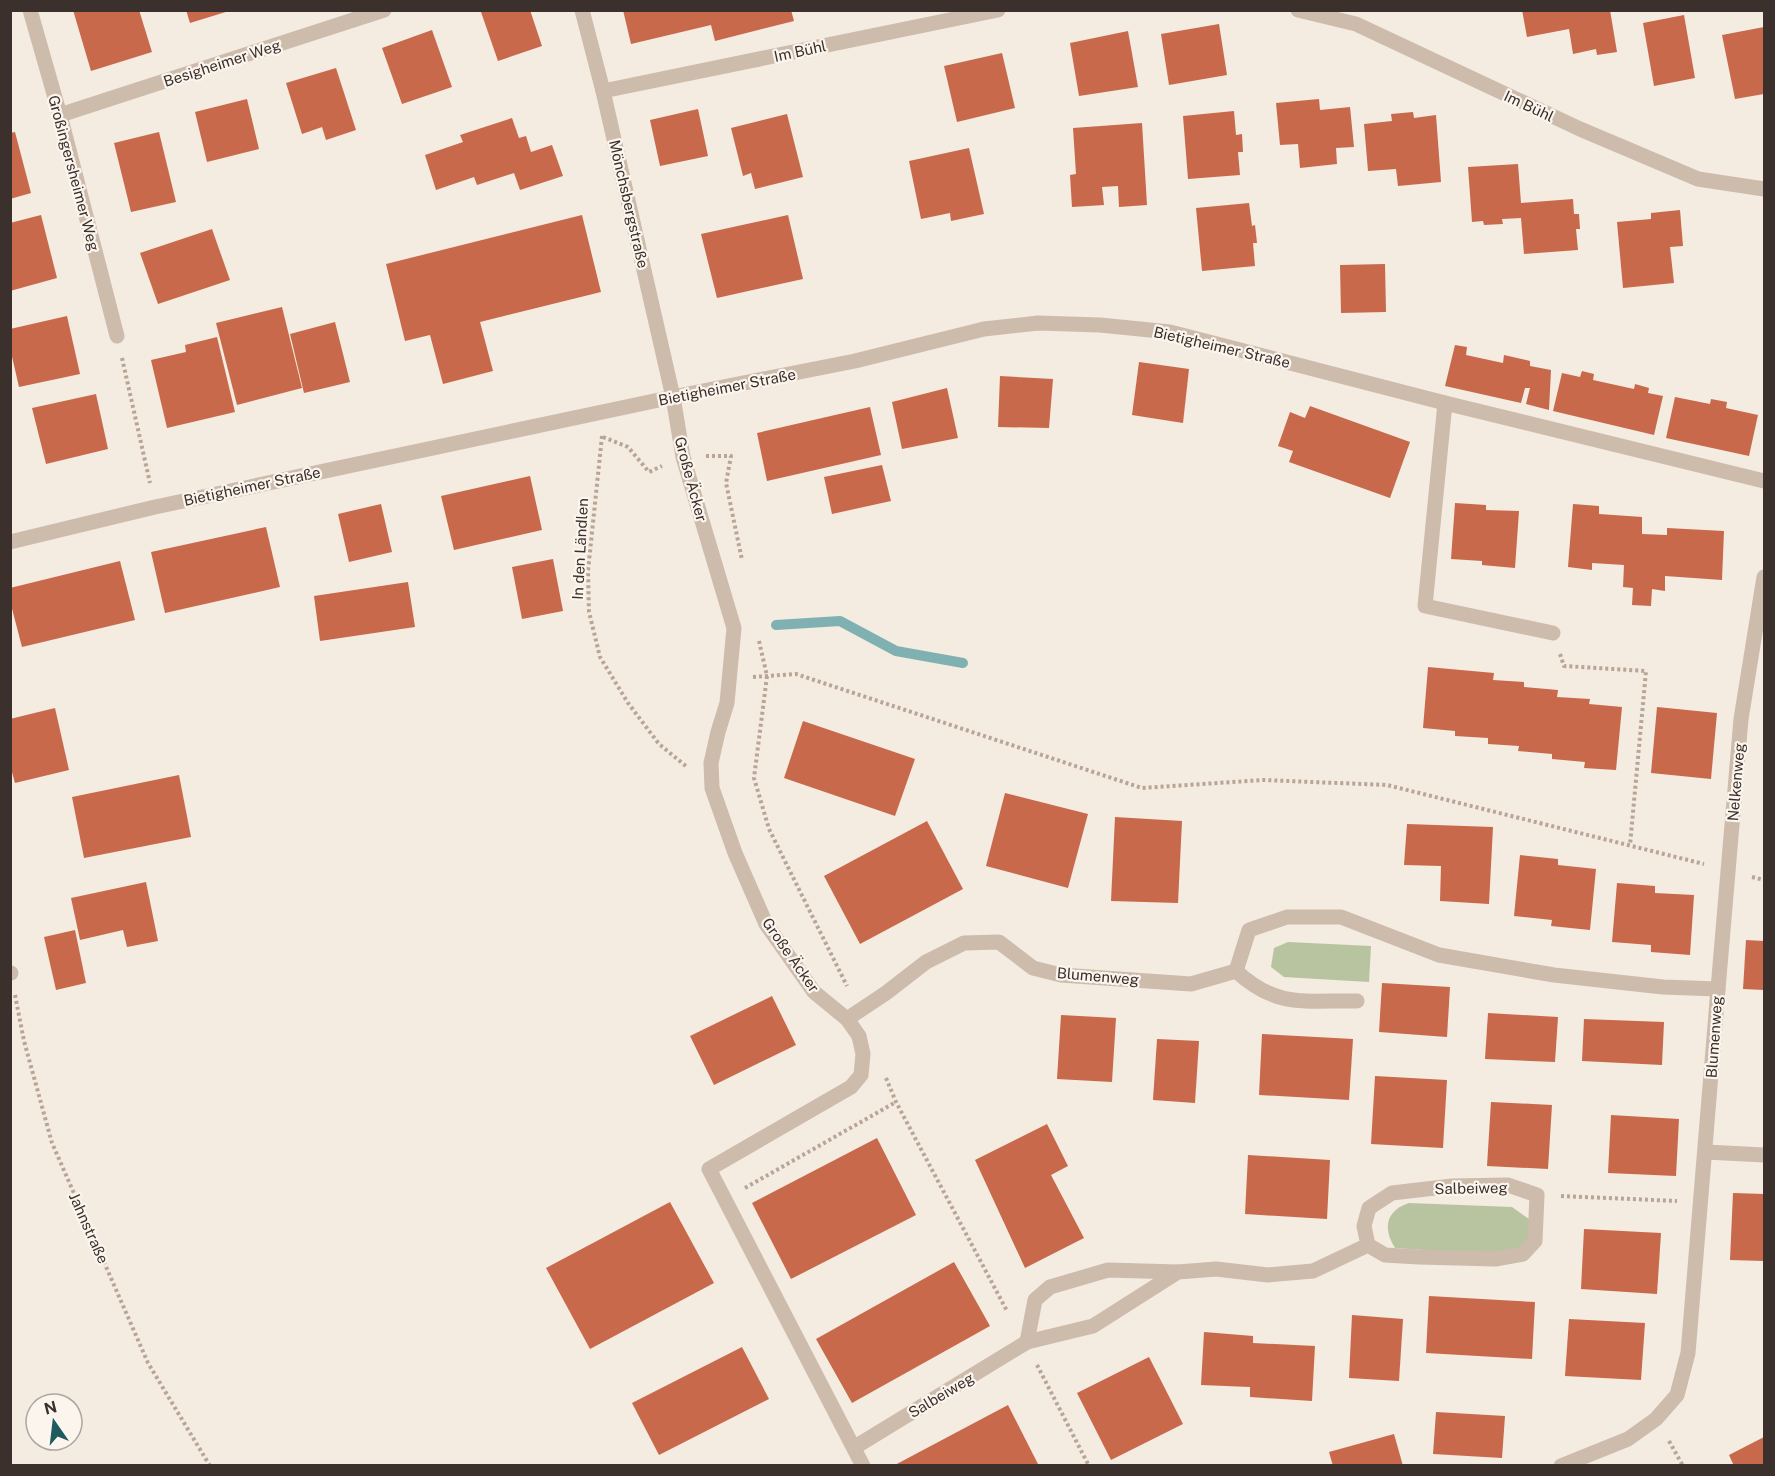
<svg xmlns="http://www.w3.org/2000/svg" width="1775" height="1476" font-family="'Public Sans',sans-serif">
<rect width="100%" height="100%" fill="#f4ebe1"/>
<!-- green -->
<g fill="#b8c4a0">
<path d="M 1288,942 L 1371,946 L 1369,982 L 1284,977 L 1271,967 L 1274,948 Z"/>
<path d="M 1409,1203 L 1512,1207 L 1529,1219 L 1532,1236 L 1525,1249 L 1480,1254 L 1395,1248 C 1383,1229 1385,1211 1409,1203 Z"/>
</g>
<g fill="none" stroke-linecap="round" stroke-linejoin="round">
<!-- stream -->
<path stroke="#7fb0b2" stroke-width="10" d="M 776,625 L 840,621 L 896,651 L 963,663"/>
</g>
<!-- building -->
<g fill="#c8694b">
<path d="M 73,10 L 139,10 L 152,52 L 91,71 Z"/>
<path d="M 186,10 L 229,10 L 229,11 L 190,23 Z"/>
<path d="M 486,10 L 530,10 L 542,46 L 498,61 L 481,12 Z"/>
<path d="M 623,10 L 791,10 L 794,21 L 715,41 L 711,25 L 631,44 Z"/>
<path d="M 1522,10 L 1610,10 L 1617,52 L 1597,55 L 1596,49 L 1573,54 L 1569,29 L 1527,37 Z"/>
<path d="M 1684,15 L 1695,78 L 1654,86 L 1643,23 Z"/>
<path d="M 1219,24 L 1227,75 L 1169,85 L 1161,34 Z"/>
<path d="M 1764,27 L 1764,94 L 1735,99 L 1722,35 Z"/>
<path d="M 432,30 L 452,87 L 402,104 L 382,48 Z"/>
<path d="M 1128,31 L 1138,87 L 1079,96 L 1070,43 Z"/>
<path d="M 1002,53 L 1015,108 L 957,122 L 944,66 Z"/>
<path d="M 336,68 L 356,130 L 326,140 L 322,127 L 302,134 L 286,83 Z"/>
<path d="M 247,99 L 259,149 L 207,162 L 195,112 Z"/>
<path d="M 1319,99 L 1320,110 L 1350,107 L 1354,147 L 1336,148 L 1337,164 L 1300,168 L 1298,144 L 1280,145 L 1276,103 Z"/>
<path d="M 698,109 L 708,156 L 660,166 L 650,120 Z"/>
<path d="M 1234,111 L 1236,135 L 1242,134 L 1243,152 L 1238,152 L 1240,175 L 1188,179 L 1183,116 Z"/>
<path d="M 1413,112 L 1414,118 L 1436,115 L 1441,182 L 1398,186 L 1396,169 L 1368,171 L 1364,124 L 1392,121 L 1391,114 Z"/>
<path d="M 787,114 L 803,177 L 755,189 L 751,173 L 743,176 L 731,128 Z"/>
<path d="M 512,118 L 519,138 L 526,136 L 531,152 L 552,145 L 563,176 L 520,190 L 514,173 L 477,185 L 474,177 L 436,190 L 425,155 L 463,142 L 460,135 Z"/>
<path d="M 1142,123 L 1147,205 L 1119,207 L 1118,186 L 1102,187 L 1104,205 L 1072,207 L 1070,175 L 1076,174 L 1073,128 Z"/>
<path d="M 15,132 L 31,193 L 10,199 L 10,133 Z"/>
<path d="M 159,132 L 176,202 L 131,212 L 114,143 Z"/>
<path d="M 969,148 L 984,214 L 951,221 L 950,213 L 921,219 L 909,161 Z"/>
<path d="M 1518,164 L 1521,203 L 1573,199 L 1574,214 L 1579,214 L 1580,229 L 1576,229 L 1578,250 L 1524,254 L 1521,218 L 1502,219 L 1503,224 L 1484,225 L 1483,221 L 1472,222 L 1468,167 Z"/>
<path d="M 1249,203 L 1252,226 L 1255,225 L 1257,243 L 1253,243 L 1255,266 L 1202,271 L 1196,208 Z"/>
<path d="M 1680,210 L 1683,246 L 1670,247 L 1674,283 L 1623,288 L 1617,222 L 1651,219 L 1651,213 Z"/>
<path d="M 41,215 L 57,278 L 10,291 L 10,223 Z"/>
<path d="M 582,215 L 601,292 L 480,322 L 493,371 L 443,384 L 430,335 L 405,341 L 386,264 Z"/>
<path d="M 788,215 L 803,279 L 717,298 L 701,234 Z"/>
<path d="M 212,229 L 230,280 L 158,304 L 140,253 Z"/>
<path d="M 1385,264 L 1386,312 L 1341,313 L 1340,265 Z"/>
<path d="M 282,307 L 302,388 L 237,405 L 216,323 Z"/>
<path d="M 67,316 L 80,374 L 19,387 L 10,348 L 10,329 Z"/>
<path d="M 335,322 L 350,382 L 304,393 L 290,334 Z"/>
<path d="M 217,337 L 235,412 L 167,428 L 151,360 L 186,352 L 185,345 Z"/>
<path d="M 1455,345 L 1467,347 L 1466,355 L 1503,363 L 1504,355 L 1530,361 L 1530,366 L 1551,370 L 1549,410 L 1526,404 L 1530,388 L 1525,388 L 1521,403 L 1445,386 Z"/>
<path d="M 1139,362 L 1189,369 L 1183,423 L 1132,415 Z"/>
<path d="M 1582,371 L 1594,374 L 1593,380 L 1634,389 L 1635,384 L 1649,388 L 1648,393 L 1663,396 L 1654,435 L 1553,411 L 1562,373 L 1580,377 Z"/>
<path d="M 1000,376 L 1053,379 L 1049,428 L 998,427 Z"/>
<path d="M 947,388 L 958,438 L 902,449 L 892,402 Z"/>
<path d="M 96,394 L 108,449 L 46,464 L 32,408 Z"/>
<path d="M 1675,397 L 1710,404 L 1711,399 L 1727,402 L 1726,408 L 1758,415 L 1749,456 L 1666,438 Z"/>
<path d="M 1310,406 L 1410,442 L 1390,498 L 1289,462 L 1293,451 L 1278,446 L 1290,412 L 1305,418 Z"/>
<path d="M 870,407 L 881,455 L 767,481 L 757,433 Z"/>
<path d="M 882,465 L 891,501 L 832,514 L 824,477 Z"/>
<path d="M 530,476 L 542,530 L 454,550 L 441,496 Z"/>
<path d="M 1455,503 L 1486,505 L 1486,510 L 1519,511 L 1515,568 L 1482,565 L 1482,561 L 1451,559 Z"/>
<path d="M 381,504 L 392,552 L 349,562 L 338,514 Z"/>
<path d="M 1573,504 L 1599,506 L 1599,514 L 1642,517 L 1642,534 L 1667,535 L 1667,528 L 1724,531 L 1722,580 L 1665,576 L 1665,591 L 1652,589 L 1651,606 L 1632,605 L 1633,588 L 1623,587 L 1624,565 L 1592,563 L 1592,570 L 1568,567 Z"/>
<path d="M 266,527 L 280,587 L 165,613 L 151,552 Z"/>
<path d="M 553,559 L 563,611 L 522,619 L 512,567 Z"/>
<path d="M 120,561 L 135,620 L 22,647 L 10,601 L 10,588 Z"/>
<path d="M 408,582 L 415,627 L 320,641 L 314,596 Z"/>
<path d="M 1428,667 L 1494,673 L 1493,680 L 1524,682 L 1524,687 L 1558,690 L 1557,697 L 1590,699 L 1589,704 L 1622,707 L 1616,770 L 1584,768 L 1585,762 L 1552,759 L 1552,754 L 1518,751 L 1519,746 L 1488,744 L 1488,738 L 1455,736 L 1455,731 L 1423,728 Z"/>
<path d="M 1657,707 L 1717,713 L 1711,779 L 1651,773 Z"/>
<path d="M 55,708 L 69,770 L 15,783 L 10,765 L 10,719 Z"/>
<path d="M 803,721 L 915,759 L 895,816 L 784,778 Z"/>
<path d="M 179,775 L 191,837 L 84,858 L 72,797 Z"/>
<path d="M 1005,793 L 1088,814 L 1068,888 L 986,866 Z"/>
<path d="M 1115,817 L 1182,821 L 1178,903 L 1111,901 Z"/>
<path d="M 927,821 L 963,889 L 860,944 L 824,876 Z"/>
<path d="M 1407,824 L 1493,827 L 1489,904 L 1440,901 L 1441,866 L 1404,865 Z"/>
<path d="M 1520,855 L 1558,859 L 1558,865 L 1596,869 L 1590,930 L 1551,926 L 1552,920 L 1514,916 Z"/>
<path d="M 146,882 L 158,941 L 127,947 L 123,930 L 80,940 L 71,898 Z"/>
<path d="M 1617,883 L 1655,886 L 1655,893 L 1694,895 L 1690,955 L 1651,952 L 1651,945 L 1612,942 Z"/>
<path d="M 75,930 L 86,983 L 56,990 L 44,937 Z"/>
<path d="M 1746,940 L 1764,941 L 1764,990 L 1743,989 Z"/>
<path d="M 1382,983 L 1450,987 L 1447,1037 L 1379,1032 Z"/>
<path d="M 772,996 L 796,1045 L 714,1085 L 690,1036 Z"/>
<path d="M 1488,1013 L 1558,1017 L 1555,1062 L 1485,1059 Z"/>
<path d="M 1061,1015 L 1116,1018 L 1112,1082 L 1057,1079 Z"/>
<path d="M 1584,1019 L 1664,1022 L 1662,1065 L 1582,1061 Z"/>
<path d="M 1262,1034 L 1353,1039 L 1349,1100 L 1259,1095 Z"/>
<path d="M 1157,1039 L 1199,1041 L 1195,1103 L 1153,1100 Z"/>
<path d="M 1375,1076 L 1447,1080 L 1443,1148 L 1371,1144 Z"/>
<path d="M 1491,1102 L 1552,1105 L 1548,1169 L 1487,1166 Z"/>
<path d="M 1611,1115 L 1679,1119 L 1676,1176 L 1608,1173 Z"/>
<path d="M 1047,1124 L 1068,1166 L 1051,1175 L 1084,1238 L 1025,1268 L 975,1160 Z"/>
<path d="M 877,1138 L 916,1215 L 791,1279 L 752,1203 Z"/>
<path d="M 1248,1155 L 1330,1160 L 1327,1219 L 1245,1214 Z"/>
<path d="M 1733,1193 L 1764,1194 L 1764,1261 L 1730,1260 Z"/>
<path d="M 670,1202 L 714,1283 L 590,1349 L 546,1268 Z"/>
<path d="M 1584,1229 L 1661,1233 L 1657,1294 L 1581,1289 Z"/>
<path d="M 954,1262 L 990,1326 L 852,1403 L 816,1339 Z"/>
<path d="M 1429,1296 L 1535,1302 L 1532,1359 L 1426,1353 Z"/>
<path d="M 1352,1315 L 1403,1319 L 1399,1381 L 1349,1378 Z"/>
<path d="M 1569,1319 L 1645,1323 L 1641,1380 L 1565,1376 Z"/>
<path d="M 1204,1332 L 1253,1336 L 1253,1343 L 1315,1346 L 1312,1401 L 1250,1397 L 1250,1387 L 1201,1385 Z"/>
<path d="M 742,1347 L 769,1399 L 659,1455 L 632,1403 Z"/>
<path d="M 1149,1357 L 1183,1424 L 1111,1460 L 1077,1393 Z"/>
<path d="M 1008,1405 L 1039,1466 L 893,1466 Z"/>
<path d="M 1436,1412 L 1505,1416 L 1502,1458 L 1433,1454 Z"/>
<path d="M 1394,1434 L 1403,1466 L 1333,1466 L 1329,1452 Z"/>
<path d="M 1764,1437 L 1764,1466 L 1734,1466 L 1729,1455 Z"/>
</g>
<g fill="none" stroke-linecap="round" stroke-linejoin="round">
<!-- path -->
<g stroke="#b9a596" stroke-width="4" stroke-dasharray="3 3" stroke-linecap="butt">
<path d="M 122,358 L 150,483"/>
<path d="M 602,436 L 588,571 L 589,612 L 600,657 L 628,703 L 659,744 L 687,767"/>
<path d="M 603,437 L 628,447 L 649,472 L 662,466"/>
<path d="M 706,456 L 731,456 L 726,483 L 742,560"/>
<path d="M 759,641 L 767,676 L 754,778 L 769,829 L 847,986"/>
<path d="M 1560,654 L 1564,666 L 1646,671 L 1630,845"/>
<path d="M 753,677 L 796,674 L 1142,788 L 1263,780 L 1387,785 L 1704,864"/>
<path d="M 1752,877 L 1764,880"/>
<path d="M 15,995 L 24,1041 L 52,1143 L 148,1363 L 210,1466"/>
<path d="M 886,1078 L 896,1102 L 1007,1311"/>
<path d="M 745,1188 L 896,1102"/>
<path d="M 1561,1196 L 1677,1201"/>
<path d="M 1037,1365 L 1089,1466"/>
<path d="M 1669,1441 L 1683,1466"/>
</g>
<!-- minor -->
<g stroke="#cdbbac" stroke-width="15">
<path d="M 30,10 L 60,115 L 117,336"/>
<path d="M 582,10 L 603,91 L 673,397 L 683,457 L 734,628 L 727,703 L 718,732 L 711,763 L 712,788 L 735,853 L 766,924 L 814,992 L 847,1019 L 859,1036 L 863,1054 L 861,1075 L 851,1087 L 709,1169 L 863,1466"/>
<path d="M 1298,10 L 1356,24 L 1580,129 L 1698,179 L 1764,189"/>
<path d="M 603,91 L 998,10"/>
<path d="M 60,115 L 384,10"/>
<path d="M 1445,403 L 1425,606 L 1553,633"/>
<path d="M 1236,971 C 1277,1009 1306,1000 1357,1001"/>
<path d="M 10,973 L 11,973"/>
<path d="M 1718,989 L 1741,719 L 1764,577"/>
<path d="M 847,1019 L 886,993 L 926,962 L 964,943 L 999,942 L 1033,968 L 1061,975 L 1191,984 L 1236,971 L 1249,930 L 1287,917 L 1341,917 L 1439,955 L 1554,975 L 1663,987 L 1718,989 L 1688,1353 L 1677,1395 L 1656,1419 L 1628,1439 L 1561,1466"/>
<path d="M 1706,1152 L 1764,1155"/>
<path d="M 1027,1342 L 1035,1300 L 1050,1287 L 1108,1270 L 1178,1272"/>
<path d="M 855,1447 L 1027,1342 L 1093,1326 L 1178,1272 L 1216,1269 L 1268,1275 L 1313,1271 L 1368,1245 L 1385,1255 L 1419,1257 L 1495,1259 L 1523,1254 L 1535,1241 L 1537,1195 L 1508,1185 L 1452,1186 L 1392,1193 L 1369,1208 L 1364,1226 L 1368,1245"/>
</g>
<!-- tertiary -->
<path stroke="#cdbbac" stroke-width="15" d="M 10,542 L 155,507 L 673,397 L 855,361 L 984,329 L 1038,323 L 1100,325 L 1170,332 L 1445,403 L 1764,481"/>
</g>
<g text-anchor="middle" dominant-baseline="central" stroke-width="4.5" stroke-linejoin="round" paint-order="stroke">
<!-- street labels -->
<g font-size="15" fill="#3b302b" stroke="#fbf5ee">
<text transform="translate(800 51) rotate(-12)">Im Bühl</text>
<text transform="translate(222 63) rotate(-18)">Besigheimer Weg</text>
<text transform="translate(1529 106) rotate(25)">Im Bühl</text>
<text transform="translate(74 173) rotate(75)">Großingersheimer Weg</text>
<text transform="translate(629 204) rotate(77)">Mönchsbergstraße</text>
<text transform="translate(1222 347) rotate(13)">Bietigheimer Straße</text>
<text transform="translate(727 387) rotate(-11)">Bietigheimer Straße</text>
<text transform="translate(691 479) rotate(75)">Große Äcker</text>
<text transform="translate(252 486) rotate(-12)">Bietigheimer Straße</text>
<text transform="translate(580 549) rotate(-87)">In den Ländlen</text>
<text transform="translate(1736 782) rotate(-85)">Nelkenweg</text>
<text transform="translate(791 955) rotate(55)">Große Äcker</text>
<text transform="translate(1098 976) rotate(5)">Blumenweg</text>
<text transform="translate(1714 1037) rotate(-86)">Blumenweg</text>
<text transform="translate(1471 1188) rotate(-1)">Salbeiweg</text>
<text transform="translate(89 1228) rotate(66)">Jahnstraße</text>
<text transform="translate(941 1395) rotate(-31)">Salbeiweg</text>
</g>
</g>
<!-- border -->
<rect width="1775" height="1476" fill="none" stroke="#3b302b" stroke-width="24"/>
<!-- north arrow -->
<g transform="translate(54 1422) rotate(346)"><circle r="28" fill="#fbf5ee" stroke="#aea6a0" stroke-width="1.5"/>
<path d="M0-4.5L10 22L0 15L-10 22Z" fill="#1f5a5e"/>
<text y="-9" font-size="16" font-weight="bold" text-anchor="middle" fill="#3b302b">N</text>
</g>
</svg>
